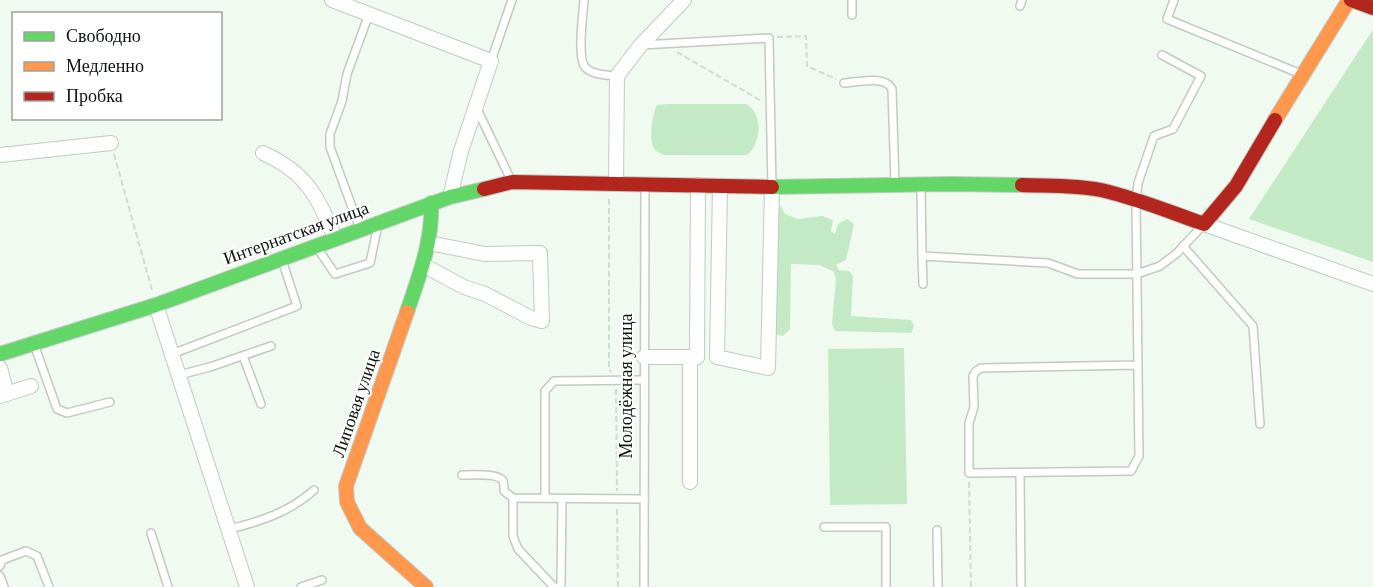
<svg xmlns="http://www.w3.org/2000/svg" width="1373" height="587" font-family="'Crimson Pro',serif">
<rect width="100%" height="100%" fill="#f0faf0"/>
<!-- green -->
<g fill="#c3eac5">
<path d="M 1372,31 L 1373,31 L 1373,262 L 1249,219 Z"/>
<path d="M 668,104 L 746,104 C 764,114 761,144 747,155 L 664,155 C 661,154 658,153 655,150 C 648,143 652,113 657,105 Z"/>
<path d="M 781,206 L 785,214 L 798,219 L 822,216 L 833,220 L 831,231 L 835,234 L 838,224 L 847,219 L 854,224 L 846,260 L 836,265 L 839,270 L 849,271 L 853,276 L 851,316 L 911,320 L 914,326 L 911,333 L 835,331 L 832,324 L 836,278 L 833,271 L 819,265 L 791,264 L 790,329 L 783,336 L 774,334 L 777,209 Z"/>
<path d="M 904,348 L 907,504 L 830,505 L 828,349 Z"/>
</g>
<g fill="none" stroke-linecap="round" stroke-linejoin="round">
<defs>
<g id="lane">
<path d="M 584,0 C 583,14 577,58 585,67 C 592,75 607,75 617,76"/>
<path d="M 852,0 L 852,15"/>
<path d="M 1174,0 L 1167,19 L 1301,74"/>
<path d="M 1020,6 L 1022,0"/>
<path d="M 641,45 L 769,38 L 772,187"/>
<path d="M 491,61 L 512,0"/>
<path d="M 844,83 C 858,82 885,75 892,89 L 895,183"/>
<path d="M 477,109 L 511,180"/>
<path d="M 921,185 L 922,256 L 1048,263 L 1078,274 L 1137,274 L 1160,266 L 1177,253 L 1203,225"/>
<path d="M 360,229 L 330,147 L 330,134 L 342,101 L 347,74 L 369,14"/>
<path d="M 316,246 L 335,274 L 370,263 L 378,225"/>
<path d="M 1183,246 L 1253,326 L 1260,424"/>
<path d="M 922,256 L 923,284"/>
<path d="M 34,344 L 57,409 L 67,413 L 110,402"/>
<path d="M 172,354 L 297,306 L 282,260"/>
<path d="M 243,356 L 261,404"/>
<path d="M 1138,365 L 981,368 L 976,371 L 973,376 L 974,407 L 969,423 L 969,473 L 1131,471 L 1139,456 L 1136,200 L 1138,183 L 1154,136 L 1173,129 L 1201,76 L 1162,55"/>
<path d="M 179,375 L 210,367 L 271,346"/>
<path d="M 1020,473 L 1021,587"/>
<path d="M 462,475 C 471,475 499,473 503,481 C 504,482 504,490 504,491 L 513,498 L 644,499"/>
<path d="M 513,498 L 513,536 L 518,549 L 554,587"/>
<path d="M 545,498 L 545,391 L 554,381 L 644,380"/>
<path d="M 824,527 L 886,527 L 886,587"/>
<path d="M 229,529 C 259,522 290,512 314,490"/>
<path d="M 937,530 L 938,587"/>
<path d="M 151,533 L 168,587"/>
<path d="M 0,566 L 2,560 L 26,551 L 37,556 L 49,587"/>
<path d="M 0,576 L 4,587"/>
<path d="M 301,587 L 322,580"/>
<path d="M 559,587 L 561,585 L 562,499"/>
<path d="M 644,587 L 645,185"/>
</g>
<g id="street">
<path d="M 332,0 L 491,61 L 461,151 L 450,197"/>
<path d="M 263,153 C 307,173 317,196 335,238"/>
<path d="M 0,155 L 111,143"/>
<path d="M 616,184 L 617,76 L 640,46 L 684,0"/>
<path d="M 720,186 L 717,357 L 768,368 L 772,187"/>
<path d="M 1204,224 L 1373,284"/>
<path d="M 423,265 L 464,287 L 485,294 L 531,318 L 542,321 L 540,253 L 485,254 L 429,243"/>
<path d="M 156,305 L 247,587"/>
<path d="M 644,357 L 697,357"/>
<path d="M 690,357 L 690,482"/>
<path d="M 697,357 L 698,185"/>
<path d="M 0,368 L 7,394"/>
<path d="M 0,396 L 31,386"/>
</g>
<g id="fast">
<path d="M 772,187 L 951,184 L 1022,185"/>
<path d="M 407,312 C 419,276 433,241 431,203"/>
<path d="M 0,354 L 156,305 L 450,197 L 484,189"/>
</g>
<g id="slow">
<path d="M 1275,120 L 1349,0"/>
<path d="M 407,312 L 346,486 L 347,502 L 360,528 L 426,587"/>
</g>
<g id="jam">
<path d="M 1351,0 L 1373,8"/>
<path d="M 1022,185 C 1048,186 1076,185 1101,190 C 1136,198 1170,212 1204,224 L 1236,186 L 1275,120"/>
<path d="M 484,189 L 512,182 L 772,187"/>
</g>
</defs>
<!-- lane casing -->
<use href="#lane" stroke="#c2cac2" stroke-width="10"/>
<!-- street casing -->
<use href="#street" stroke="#c2cac2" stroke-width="16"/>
<!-- fast casing -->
<use href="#fast" stroke="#c2cac2" stroke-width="16"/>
<!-- slow casing -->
<use href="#slow" stroke="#c2cac2" stroke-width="16"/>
<!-- jam casing -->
<use href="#jam" stroke="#c2cac2" stroke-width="16"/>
<!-- path -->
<g stroke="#d6d8d6" stroke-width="2" stroke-dasharray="6 3" stroke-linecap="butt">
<path d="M 777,37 L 806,36 L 807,66 L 836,79"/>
<path d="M 677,52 L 763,102"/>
<path d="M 114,154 L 152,290"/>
<path d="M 609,199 L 609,368 L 611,372"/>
<path d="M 616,389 L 617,491"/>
<path d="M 969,482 L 971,587"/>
<path d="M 617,509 L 618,587"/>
</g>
<!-- lane -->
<use href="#lane" stroke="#fdfefd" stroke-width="7"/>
<!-- street -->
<use href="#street" stroke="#fdfefd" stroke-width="14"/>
<!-- fast -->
<use href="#fast" stroke="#63d668" stroke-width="14"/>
<!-- slow -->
<use href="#slow" stroke="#ff974d" stroke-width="14"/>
<!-- jam -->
<use href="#jam" stroke="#b3261e" stroke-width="14"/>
</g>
<g text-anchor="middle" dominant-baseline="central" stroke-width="4.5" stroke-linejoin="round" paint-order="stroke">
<!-- street labels -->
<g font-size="18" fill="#0d130d" stroke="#fff">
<text transform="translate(296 233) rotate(-20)">Интернатская улица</text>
<text transform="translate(626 386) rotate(-90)">Молодёжная улица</text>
<text transform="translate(356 403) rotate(-71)">Липовая улица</text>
</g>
</g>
<!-- legend -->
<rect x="12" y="12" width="210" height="108" fill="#ffffff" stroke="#9ea19e" stroke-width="1.5"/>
<rect x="24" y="32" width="30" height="9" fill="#63d668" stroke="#9ea19e" stroke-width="1.5"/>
<text x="66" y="42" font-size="18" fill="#0d130d">Свободно</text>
<rect x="24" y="62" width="30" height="9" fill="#ff974d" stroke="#9ea19e" stroke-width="1.5"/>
<text x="66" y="72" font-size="18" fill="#0d130d">Медленно</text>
<rect x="24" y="92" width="30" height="9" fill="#b3261e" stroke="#9ea19e" stroke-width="1.5"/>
<text x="66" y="102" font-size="18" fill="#0d130d">Пробка</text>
</svg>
